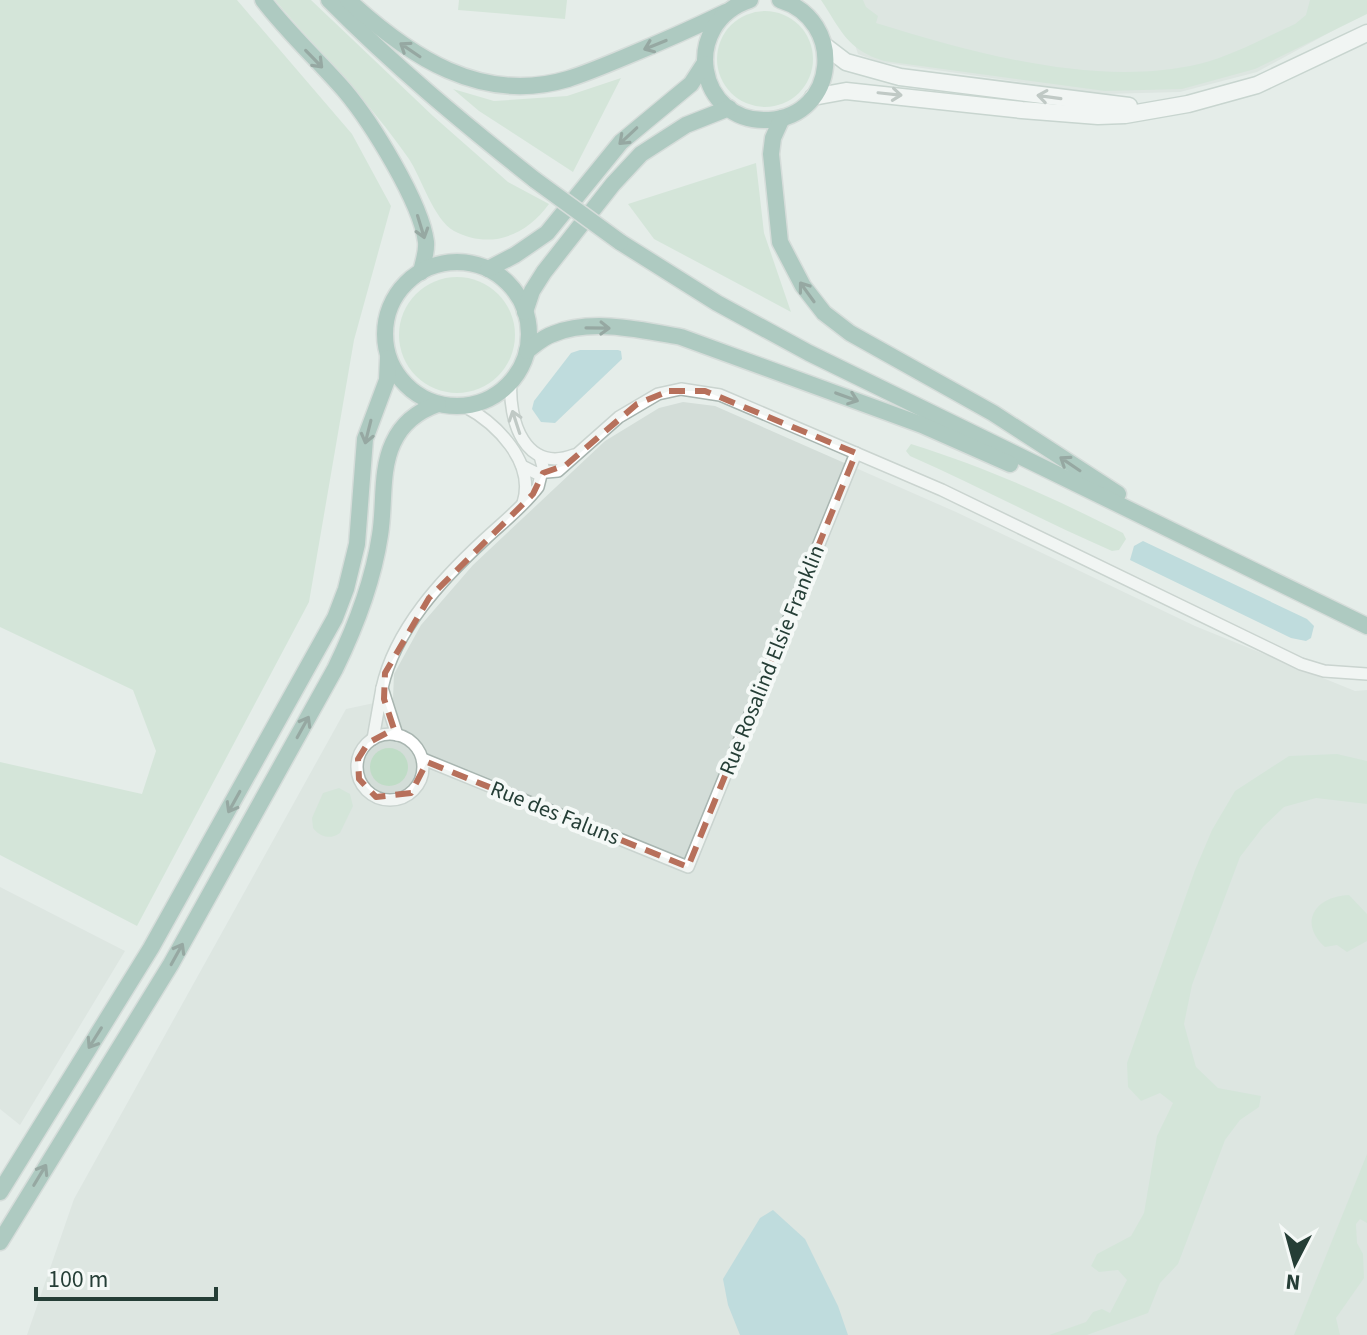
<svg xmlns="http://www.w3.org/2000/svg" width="1367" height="1335" font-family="'Source Sans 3',sans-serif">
<rect width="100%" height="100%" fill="#e5ede9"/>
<!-- built -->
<g fill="#d3ddd8">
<path d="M 848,0 L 1332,0 L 1336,29 L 1257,72 L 1180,92 L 1104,94 L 880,62 L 858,54 L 848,23 Z"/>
<path d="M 683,402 L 715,406 L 956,512 L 1195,626 L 1355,691 L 1367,690 L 1367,1335 L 27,1335 L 74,1199 L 346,709 L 393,699 L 394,674 L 421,625 L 473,565 L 605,441 L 659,408 Z"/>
<path d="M 0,887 L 125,951 L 20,1125 L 0,1109 Z"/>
</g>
<!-- green -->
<g fill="#bfdcc6">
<path d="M 0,0 L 237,0 L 352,134 L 391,206 L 354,340 L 309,602 L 137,926 L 0,855 L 0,762 L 142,794 L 156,751 L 133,690 L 0,627 Z"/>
<path d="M 275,0 L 311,0 L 433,116 L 508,182 L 549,204 C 526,236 490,250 454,231 C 434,220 421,177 409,159 C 369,101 320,53 275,0 Z"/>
<path d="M 459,0 L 567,0 L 565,19 L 458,10 Z"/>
<path d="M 821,0 L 863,0 L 866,7 L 878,16 L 876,23 C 974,53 1096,88 1199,64 C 1232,56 1264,38 1295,24 L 1306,15 L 1310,0 L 1367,0 L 1367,14 L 1255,69 L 1182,89 L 1105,91 L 884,61 C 847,50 841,30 821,0 Z"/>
<circle cx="765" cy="59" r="48"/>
<path d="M 621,78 L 573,172 L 479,111 L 453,89 L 494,101 L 567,96 Z"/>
<path d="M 756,163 L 764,233 L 791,312 L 654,239 L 628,204 Z"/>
<circle cx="457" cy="335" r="58"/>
<path d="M 911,444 C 988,468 1051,497 1123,533 L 1126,539 L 1119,550 L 1112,551 C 1043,521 978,486 910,456 L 906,451 Z"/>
<circle cx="389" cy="767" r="19"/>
<path d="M 1337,754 L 1367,761 L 1367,804 L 1316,798 L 1284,807 L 1263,827 L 1240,857 L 1192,985 L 1184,1024 L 1196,1067 L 1218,1088 L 1261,1096 L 1259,1107 L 1240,1120 L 1225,1140 L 1178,1264 L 1160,1283 L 1148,1313 L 1087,1335 L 1049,1335 L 1086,1322 L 1093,1312 L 1102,1309 L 1110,1313 L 1127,1280 L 1118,1270 L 1099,1272 L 1091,1266 L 1097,1254 L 1131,1236 L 1144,1213 L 1157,1136 L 1173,1103 L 1160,1093 L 1141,1101 L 1128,1087 L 1127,1063 L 1195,870 L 1212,830 L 1235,791 L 1289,756 Z"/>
<path d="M 339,788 L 350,794 L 353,806 L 340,833 C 330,840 320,837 313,828 L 312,818 L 323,793 Z"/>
<path d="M 1349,895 L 1367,914 L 1367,941 L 1347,952 L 1337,945 L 1325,947 C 1297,921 1317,896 1349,895 Z"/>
<path d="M 1367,1154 L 1367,1223 L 1360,1219 L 1356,1224 L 1357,1243 L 1363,1254 L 1364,1278 L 1336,1318 L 1340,1335 L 1294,1335 Z"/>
</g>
<!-- water -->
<g fill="#91c7ce">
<path d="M 580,350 L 618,350 L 621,351 L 622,359 L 555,423 L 541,422 L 532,409 L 534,401 L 571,353 Z"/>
<path d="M 1143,541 L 1307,619 L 1314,626 L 1311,638 L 1306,641 L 1291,638 L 1130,560 L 1134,546 Z"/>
<path d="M 773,1210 L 805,1239 L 838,1306 L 848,1335 L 740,1335 L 728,1305 L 723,1279 L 760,1218 Z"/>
</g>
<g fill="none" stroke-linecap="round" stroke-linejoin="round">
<defs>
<g id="street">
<path d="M 511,381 C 508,420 525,474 574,455"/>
<path d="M 464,406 C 496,423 536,462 523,503"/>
<path d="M 522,466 L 536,473 L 558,471 L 619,417 L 658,394 L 681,389 L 720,395 L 942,490 L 1301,664 L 1324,671 L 1367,674"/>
<path d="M 382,688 C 395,629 442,579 484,540 C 502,523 523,507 538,487 L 543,467 L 540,456"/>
<circle cx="390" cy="767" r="33"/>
<path d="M 373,739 L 382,688 L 397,735"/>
<path d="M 423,759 L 688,867 L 856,453"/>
</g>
<g id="secondary">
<path d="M 825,46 L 846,62 L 900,77 L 1129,106"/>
<path d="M 813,97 L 846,91 L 1022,110 L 1098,116 L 1125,115 L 1188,104 L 1257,85 L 1367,33"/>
</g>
<g id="primary">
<path d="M 263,0 C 288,33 318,60 345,91 C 371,122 421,202 426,242 C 427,252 423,262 421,272"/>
<path d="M 329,0 C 393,65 463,123 535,180"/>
<path d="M 348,0 C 409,56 481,105 568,79 C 587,73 606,65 625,57 C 659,43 693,28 726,12"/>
<path d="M 750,0 C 680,23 696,124 769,120 C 838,116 846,20 780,0"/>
<path d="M 782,118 L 773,138 L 771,154 L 780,242 L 803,286 L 824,313 L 850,333 L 993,413 L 1118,494"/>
<path d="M 620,242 L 717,303 L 809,353 L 1367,626"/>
<circle cx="457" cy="334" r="72"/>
<path d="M 488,269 L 515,255 L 547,233 L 621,142 L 691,84 L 704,64"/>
<path d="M 525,312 L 532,291 L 544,272 L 613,184 L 641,154 L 686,125 L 729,108"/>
<path d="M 527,351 C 535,345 543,337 553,334 C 592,318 642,330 681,337 L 922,425 L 1010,464"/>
<path d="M 0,1192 L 151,948 L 335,618 L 346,589 L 357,544 L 365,439 L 387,380 L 388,358"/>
<path d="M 0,1242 L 171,964 L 335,669 C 356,626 373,582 380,535 C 385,505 380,471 393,443 C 402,423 418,411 438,404"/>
</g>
</defs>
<!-- street casing -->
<use href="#street" stroke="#a8b5b0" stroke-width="14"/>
<!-- secondary casing -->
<use href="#secondary" stroke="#a4b8b0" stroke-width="19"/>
<!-- primary casing -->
<use href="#primary" stroke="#c2c9c7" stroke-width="19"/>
<!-- street -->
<use href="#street" stroke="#fff" stroke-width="11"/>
<!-- secondary -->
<use href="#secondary" stroke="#fff" stroke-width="16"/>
<!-- primary -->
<use href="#primary" stroke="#6c9f90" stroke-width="16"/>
<defs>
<path id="primary-bridge" d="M 535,180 L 620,242"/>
</defs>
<!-- primary-bridge casing -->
<use href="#primary-bridge" stroke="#c2c9c7" stroke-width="19" stroke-linecap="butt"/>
<!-- primary-bridge -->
<use href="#primary-bridge" stroke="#6c9f90" stroke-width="16"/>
</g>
<!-- one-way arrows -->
<defs><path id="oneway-shaft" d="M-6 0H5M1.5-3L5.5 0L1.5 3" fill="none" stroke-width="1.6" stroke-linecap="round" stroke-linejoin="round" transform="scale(2)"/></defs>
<g stroke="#37564c">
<use href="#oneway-shaft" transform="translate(655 45) rotate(158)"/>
<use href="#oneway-shaft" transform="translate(410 50) rotate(-146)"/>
<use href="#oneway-shaft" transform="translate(314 59) rotate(46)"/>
<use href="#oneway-shaft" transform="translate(628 136) rotate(137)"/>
<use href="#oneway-shaft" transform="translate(421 227) rotate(73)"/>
<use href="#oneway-shaft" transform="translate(807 292) rotate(-126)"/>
<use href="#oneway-shaft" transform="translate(598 328) rotate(1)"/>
<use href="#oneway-shaft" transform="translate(847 397) rotate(20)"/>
<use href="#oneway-shaft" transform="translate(368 432) rotate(104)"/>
<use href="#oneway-shaft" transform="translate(1070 464) rotate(-146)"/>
<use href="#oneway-shaft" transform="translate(303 727) rotate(-61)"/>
<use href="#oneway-shaft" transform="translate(234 802) rotate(119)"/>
<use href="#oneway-shaft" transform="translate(177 954) rotate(-61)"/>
<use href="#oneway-shaft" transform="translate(95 1038) rotate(122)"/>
<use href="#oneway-shaft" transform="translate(40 1175) rotate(-59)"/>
</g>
<g stroke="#929e9a">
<use href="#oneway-shaft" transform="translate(890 94) rotate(6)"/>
<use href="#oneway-shaft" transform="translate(1049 97) rotate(-172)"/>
<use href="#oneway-shaft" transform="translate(516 422) rotate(-108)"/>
</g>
<!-- marked area -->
<path d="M0 0H1367V1335H0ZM 669,391 L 705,391 L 856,453 L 688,867 L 427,762 L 411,793 L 376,797 L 359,779 L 358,759 L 368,743 L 394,729 L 384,699 L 385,673 L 429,598 L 533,494 L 543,473 L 566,465 L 637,404 Z" fill="#e5ede9" fill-opacity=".55" fill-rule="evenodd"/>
<path fill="none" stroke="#b7705b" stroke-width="6" stroke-dasharray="16 10" stroke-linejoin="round" d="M 669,391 L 705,391 L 856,453 L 688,867 L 427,762 L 411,793 L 376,797 L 359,779 L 358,759 L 368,743 L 394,729 L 384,699 L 385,673 L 429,598 L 533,494 L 543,473 L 566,465 L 637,404 Z"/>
<g text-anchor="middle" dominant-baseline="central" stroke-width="8" stroke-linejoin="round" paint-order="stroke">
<!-- street labels -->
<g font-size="22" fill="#253e36" stroke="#f5f9f7">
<text transform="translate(772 660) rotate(-68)">Rue Rosalind Elsie Franklin</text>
<text transform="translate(555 813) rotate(22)">Rue des Faluns</text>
</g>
</g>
<!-- north arrow -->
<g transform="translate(1295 1263) rotate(186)" stroke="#f5f9f7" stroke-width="6" paint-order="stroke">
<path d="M0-6L14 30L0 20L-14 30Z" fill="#253e36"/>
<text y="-12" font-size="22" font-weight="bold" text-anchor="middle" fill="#253e36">N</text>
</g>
<!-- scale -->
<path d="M36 1287v12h180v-12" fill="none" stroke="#253e36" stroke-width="4"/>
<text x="48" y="1287" font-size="24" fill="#253e36" stroke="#f5f9f7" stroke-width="6" paint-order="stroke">100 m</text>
</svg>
